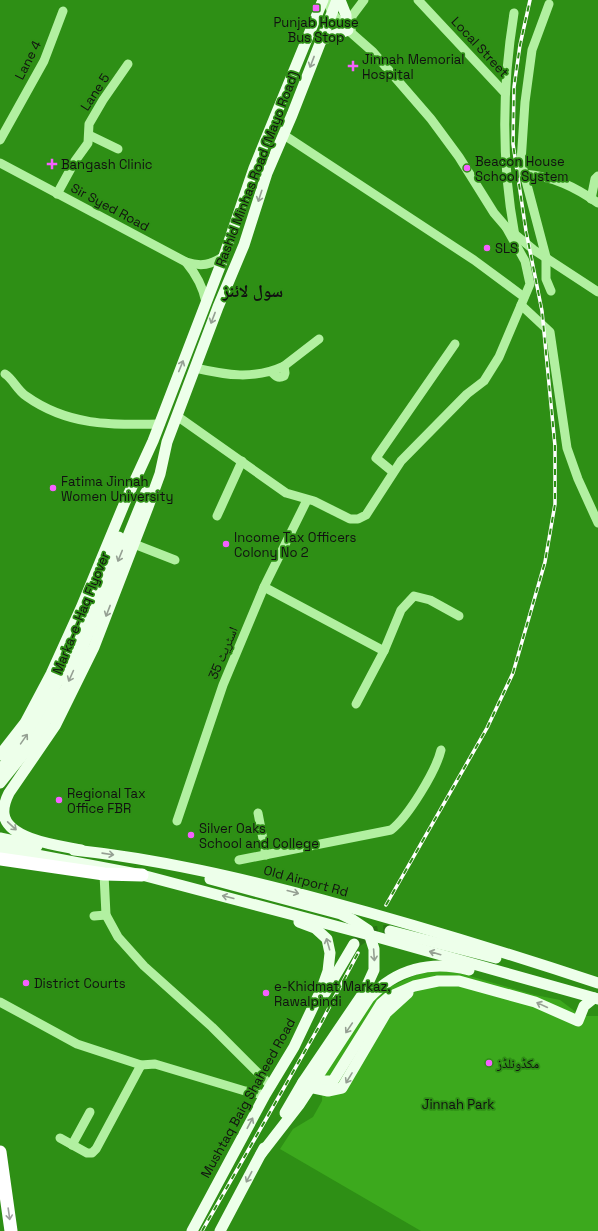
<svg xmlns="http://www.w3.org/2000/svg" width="598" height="1231" font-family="'Space Grotesk','Noto Naskh Arabic',sans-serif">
<rect width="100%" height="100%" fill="#2e8f15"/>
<!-- green -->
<path fill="#3ca91d" d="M 449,970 L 535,995 L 560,1000 L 581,1016 L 598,1016 L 598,1231 L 421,1231 L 280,1149 L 293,1129 L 313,1117 L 322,1101 L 323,1077 L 368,1005 L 381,991 L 420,973 Z"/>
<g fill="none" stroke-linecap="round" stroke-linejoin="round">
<!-- major-tunnel -->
<path stroke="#287614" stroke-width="11" stroke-dasharray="11 5.5" stroke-linecap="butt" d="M 354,944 C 365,935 375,929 390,931"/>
<!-- minor -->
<g stroke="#b2f0a1" stroke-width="9">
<path d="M 327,0 L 332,13 L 348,30 L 373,52 L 431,119 L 459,157 L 494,213 L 506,227 L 534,250 L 598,292"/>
<path d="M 418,0 L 505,93"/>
<path d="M 549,4 L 532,50 L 525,102 L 521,162 L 546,257 L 546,279 L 551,291"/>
<path d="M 514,13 C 502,87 501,162 515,236"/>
<path d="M 351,32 L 352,16 L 364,0"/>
<path d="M 89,135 L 118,149"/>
<path d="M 284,135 L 474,260 L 524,297"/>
<path d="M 0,140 L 44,61 L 63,11"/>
<path d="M 0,163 L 186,262 C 201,267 211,265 224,256"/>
<path d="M 524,174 C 553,176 575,187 598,203"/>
<path d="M 57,194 L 75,161 L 88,143 L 89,124 L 103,100 L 128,64"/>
<path d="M 591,199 L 595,179 L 598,176"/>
<path d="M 186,262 C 196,274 203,287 206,302"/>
<path d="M 521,305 L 550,332 L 567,448 L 578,479 L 598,523"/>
<path d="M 284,366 L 319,339"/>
<path d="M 195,368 C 226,375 254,380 284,366 L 285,373 L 284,376 C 278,379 275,376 271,371"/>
<path d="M 5,374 C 13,379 17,390 26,396 C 68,426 111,425 160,424"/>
<path d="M 177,416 L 286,493 L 314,501 L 350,519 L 358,519 L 366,515 L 401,461 L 467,394 L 484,381 L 499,357 L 530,284 L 525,261 L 506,227"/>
<path d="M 393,472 L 376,458 L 455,344"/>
<path d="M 217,516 L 242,461"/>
<path d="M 134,544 L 175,560"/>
<path d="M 264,587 L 384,651"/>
<path d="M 356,704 L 384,651 L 401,610 L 414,596 L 430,600 L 459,616"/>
<path d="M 258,813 L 266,855"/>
<path d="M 177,821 L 223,685 L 264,587 L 307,500"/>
<path d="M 239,860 L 391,830 C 408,817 436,771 441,750"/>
<path d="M 104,874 L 106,915 L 118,937 L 144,966 L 212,1027 L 271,1086"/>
<path d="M 94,916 L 106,915"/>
<path d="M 0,1002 L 77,1044 L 141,1065 L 155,1064 L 245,1091 L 265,1095"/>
<path d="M 60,1138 L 87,1153 L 92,1153 L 96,1149 L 141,1065"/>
<path d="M 72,1145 L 90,1112"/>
</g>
<!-- major -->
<g stroke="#edffea" stroke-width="11">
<path d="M 340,0 L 346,15 L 346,28"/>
<path d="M 321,40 L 348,30"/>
<path d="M 0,755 L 25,723 L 51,674 L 81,608 L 125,502 L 153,441 L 224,256 L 254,168 L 323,0"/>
<path d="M 0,770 C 58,702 86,618 119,537"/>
<path d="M 0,783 L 34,741 L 66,688 L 146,492"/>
<path d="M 0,838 L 37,846"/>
<path d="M 0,848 L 142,875 L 377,937 L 598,999"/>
<path d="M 74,850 C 159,859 241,878 323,900 C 416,925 507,953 598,983"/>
<path d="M 81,850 C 61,846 7,840 4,814 C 3,806 6,799 9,793 L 55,726 L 94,647 L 148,507 L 160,474 L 167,442 L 218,307 L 244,245 L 267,173 L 292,115 L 337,0"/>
<path d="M 390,931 L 496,958"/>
<path d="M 325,993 L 354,944"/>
<path d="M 317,1075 L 321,1081 L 333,1081 L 381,1004 L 389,997 L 414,986 L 438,981 L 459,981 L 535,1002 L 578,1021 L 584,1006 L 594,998"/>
<path d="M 309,1087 L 328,1091 L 342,1088 L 386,1013 L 408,993"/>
<path d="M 285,1113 L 303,1082"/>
<path d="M 261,1154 L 299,1105 L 369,998 C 396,969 431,960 469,970"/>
<path d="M 192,1231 L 265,1095 L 294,1047 L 322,988 L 328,971 L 330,953 L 327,939 L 315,928 L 299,922"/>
<path d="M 220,1231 L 264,1148"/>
</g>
<!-- highway -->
<g stroke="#fff" stroke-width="13">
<path d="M 0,859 L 104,874 L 142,875"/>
<path d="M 0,1152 L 11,1231"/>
</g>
<defs>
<g id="rail">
<path d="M 386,905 L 487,728 L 513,673 L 545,562 L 555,504 L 555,446 L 542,311 L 526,231 L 513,144 L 514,87 L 520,45 L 530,0"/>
<path d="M 202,1231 L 321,1023 L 358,953"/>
</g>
</defs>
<!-- rail casing -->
<use href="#rail" stroke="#fff" stroke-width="3.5"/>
<!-- rail -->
<use href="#rail" stroke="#2e8f15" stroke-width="2" stroke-dasharray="6" stroke-linecap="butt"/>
<!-- major-bridge -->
<path stroke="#edffea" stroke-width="11" d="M 210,879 L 341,914 L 353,920 L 368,930 L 374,949 L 374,970 L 364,992 L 303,1082"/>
</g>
<!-- one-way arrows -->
<defs><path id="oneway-shaft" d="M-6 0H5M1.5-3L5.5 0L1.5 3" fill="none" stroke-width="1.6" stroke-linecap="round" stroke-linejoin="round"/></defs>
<g stroke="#95a093">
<use href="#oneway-shaft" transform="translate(312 62) rotate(111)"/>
<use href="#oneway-shaft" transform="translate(260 196) rotate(108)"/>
<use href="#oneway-shaft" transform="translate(213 318) rotate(111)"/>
<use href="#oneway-shaft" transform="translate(181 366) rotate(-68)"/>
<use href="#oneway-shaft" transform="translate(120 556) rotate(112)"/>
<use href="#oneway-shaft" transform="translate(108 611) rotate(111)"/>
<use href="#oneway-shaft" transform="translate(71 676) rotate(114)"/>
<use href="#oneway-shaft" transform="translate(24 739) rotate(-55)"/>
<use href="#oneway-shaft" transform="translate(12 826) rotate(43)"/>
<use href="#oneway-shaft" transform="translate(108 854) rotate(8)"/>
<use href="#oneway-shaft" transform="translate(293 892) rotate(15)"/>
<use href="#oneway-shaft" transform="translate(228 897) rotate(-166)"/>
<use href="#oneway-shaft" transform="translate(328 944) rotate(-106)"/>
<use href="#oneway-shaft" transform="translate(435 953) rotate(-164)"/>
<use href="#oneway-shaft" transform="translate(374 955) rotate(86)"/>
<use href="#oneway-shaft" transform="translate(542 1005) rotate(-155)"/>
<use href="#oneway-shaft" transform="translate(349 1028) rotate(124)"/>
<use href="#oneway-shaft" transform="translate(349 1078) rotate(121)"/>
<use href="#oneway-shaft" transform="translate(250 1123) rotate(-62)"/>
<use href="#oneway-shaft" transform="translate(249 1177) rotate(118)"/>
</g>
<use stroke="#a0a0a0" href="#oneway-shaft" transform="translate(9 1214) rotate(82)"/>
<!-- markers -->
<g fill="#f660ff" stroke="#2e8f15" stroke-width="1.5">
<rect x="312" y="4" width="8" height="8" rx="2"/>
<path d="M351 60h4v4h4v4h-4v4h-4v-4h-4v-4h4z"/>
<path d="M50 158h4v4h4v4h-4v4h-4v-4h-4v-4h4z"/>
<circle cx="467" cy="168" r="4"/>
<circle cx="487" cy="248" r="4"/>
<circle cx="53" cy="488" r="4"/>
<circle cx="226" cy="544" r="4"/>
<circle cx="59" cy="800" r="4"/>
<circle cx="191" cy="835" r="4"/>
<circle cx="26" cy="983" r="4"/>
<circle cx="266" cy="993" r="4"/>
<circle cx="489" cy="1063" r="4"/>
</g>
<g text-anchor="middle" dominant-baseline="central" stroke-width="3.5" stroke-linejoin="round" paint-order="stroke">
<!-- poi labels -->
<g font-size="13" fill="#111" stroke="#2e8f15" text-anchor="start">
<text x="316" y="22" text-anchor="middle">Punjab House<tspan x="316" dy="15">Bus Stop</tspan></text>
<text x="362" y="59">Jinnah Memorial<tspan x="362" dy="15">Hospital</tspan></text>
<text x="475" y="161">Beacon House<tspan x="475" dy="15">School System</tspan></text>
<text x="61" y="164">Bangash Clinic</text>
<text x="495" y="248">SLS</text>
<text x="61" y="481">Fatima Jinnah<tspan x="61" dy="15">Women University</tspan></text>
<text x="234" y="537">Income Tax Officers<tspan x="234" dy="15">Colony No 2</tspan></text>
<text x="67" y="793">Regional Tax<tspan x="67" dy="15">Office FBR</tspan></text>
<text x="199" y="828">Silver Oaks<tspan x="199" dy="15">School and College</tspan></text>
<text x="34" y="983">District Courts</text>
<text x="274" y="986">e-Khidmat Markaz,<tspan x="274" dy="15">Rawalpindi</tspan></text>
<text x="497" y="1063">مکڈونلڈز</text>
</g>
<!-- street labels -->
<g font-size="13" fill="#111" stroke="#2e8f15">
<text transform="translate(480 47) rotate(47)">Local Street</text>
<text transform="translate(28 60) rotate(-63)">Lane 4</text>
<text transform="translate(95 92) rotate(-57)">Lane 5</text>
<text transform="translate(257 169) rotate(-69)">Rashid Minhas Road (Mayo Road)</text>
<text transform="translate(110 207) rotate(28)">Sir Syed Road</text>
<text transform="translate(81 613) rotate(-68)">Marka-e-Haq Flyover</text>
<text transform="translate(223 653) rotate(-67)">اسٹریٹ 35</text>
<text transform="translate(306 881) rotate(15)">Old Airport Rd</text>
<text transform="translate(248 1098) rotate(-61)">Mushtaq Baig Shaheed Road</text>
</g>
<!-- park labels -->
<g font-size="13" fill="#111" stroke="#2e8f15">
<text x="458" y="1104">Jinnah Park</text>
</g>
<!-- district labels -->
<g font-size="17" font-weight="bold" fill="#111" stroke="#2e8f15">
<text x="253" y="291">سول لائنز</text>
</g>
</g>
</svg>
